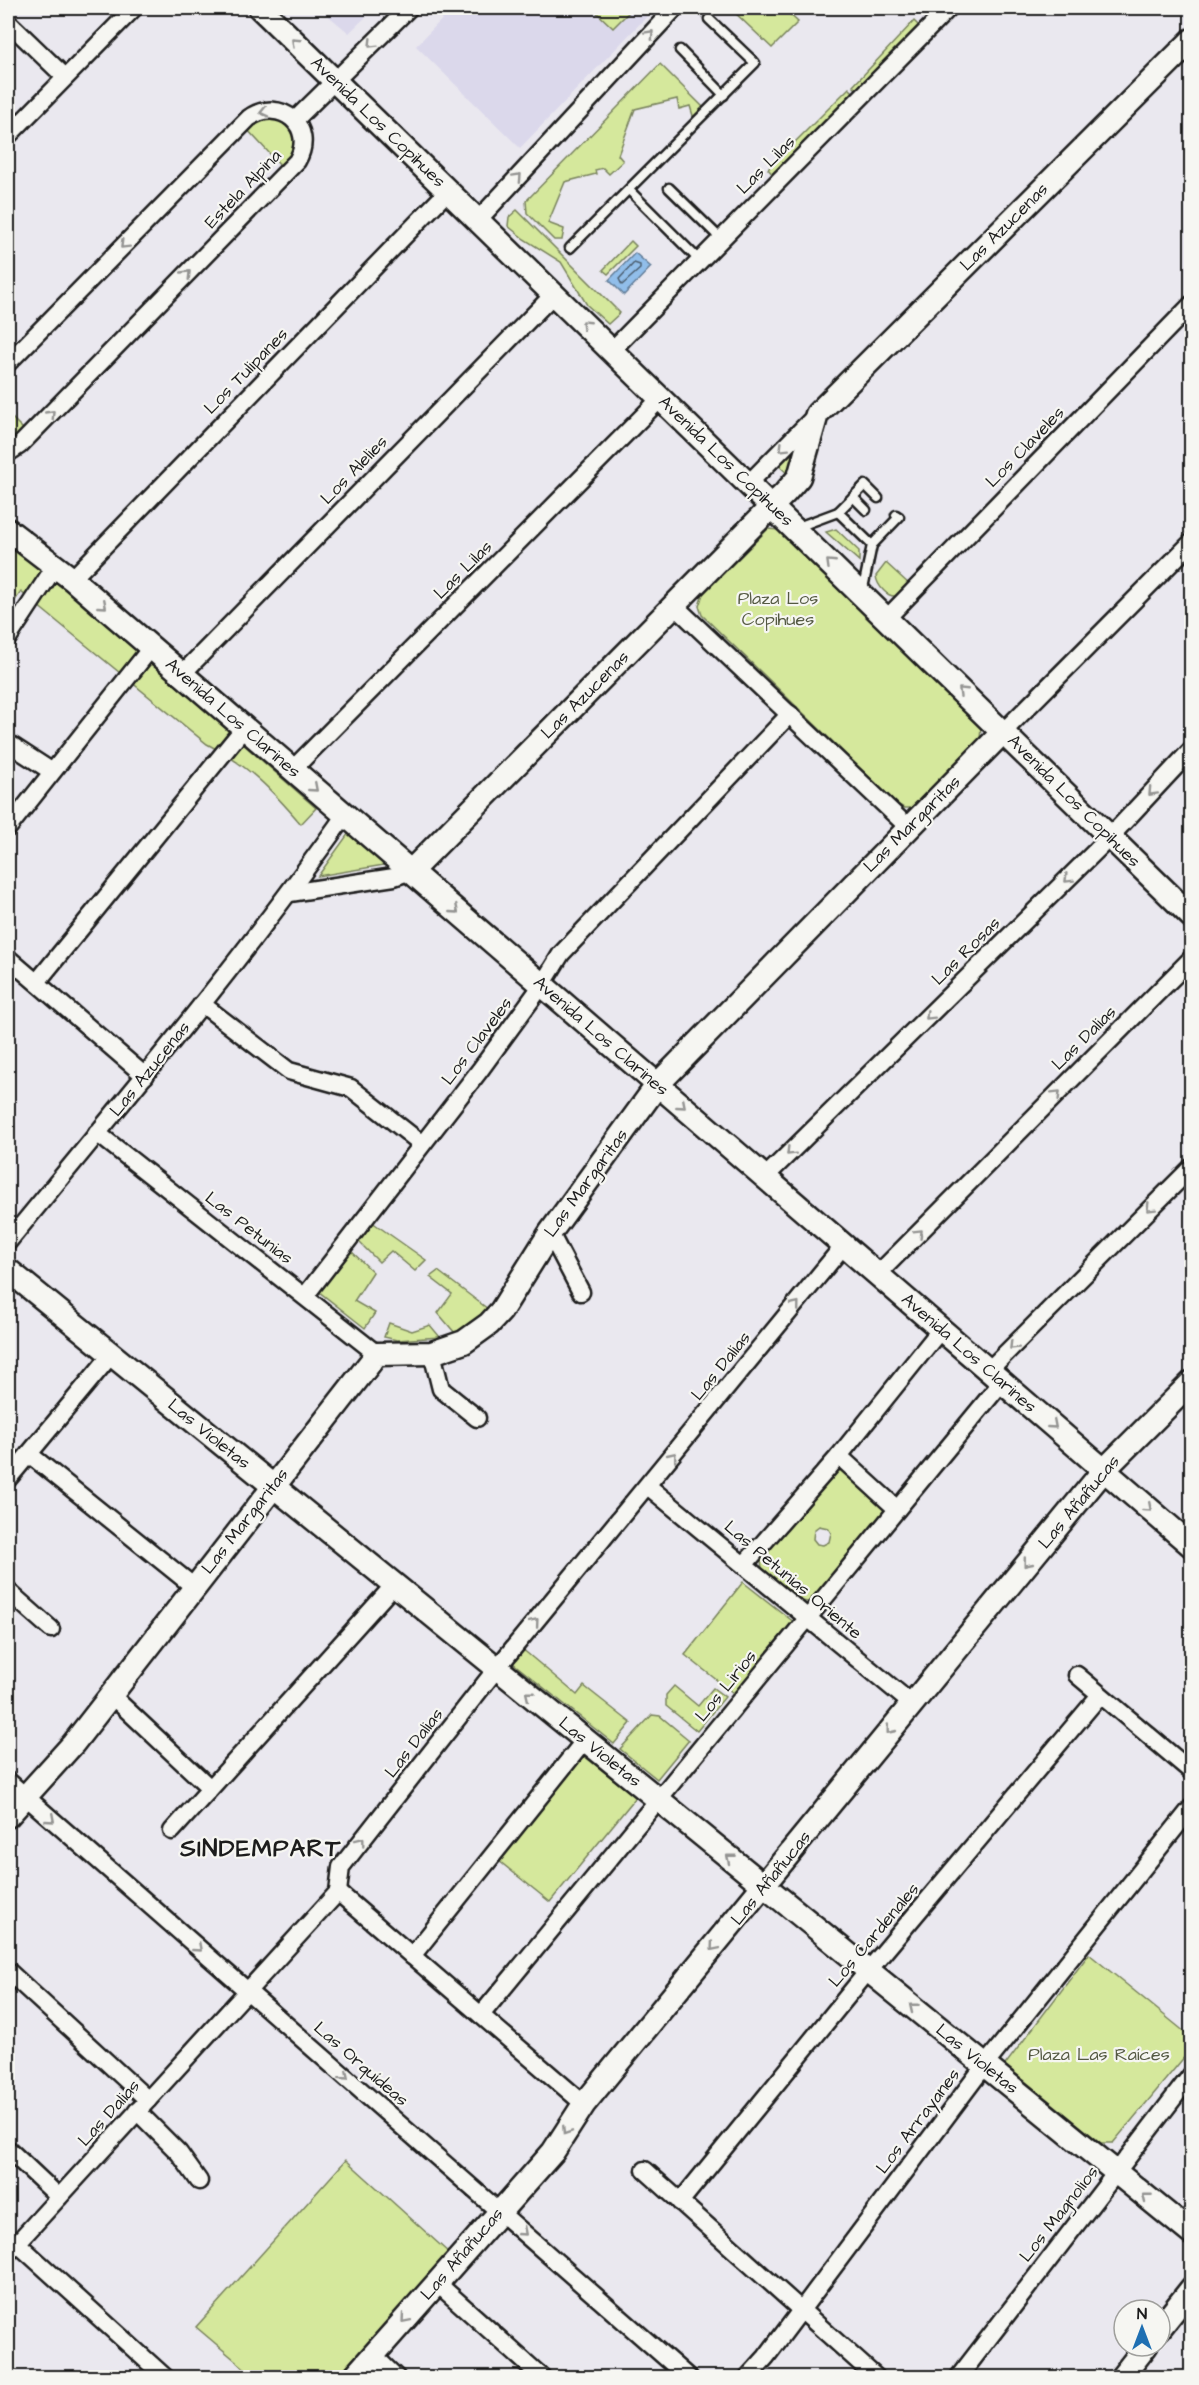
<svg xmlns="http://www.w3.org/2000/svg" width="1199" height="2385" font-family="'Architects Daughter',sans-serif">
<rect width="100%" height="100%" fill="#eae8ef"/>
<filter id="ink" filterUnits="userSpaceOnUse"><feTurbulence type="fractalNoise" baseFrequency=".0167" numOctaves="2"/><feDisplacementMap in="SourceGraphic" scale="12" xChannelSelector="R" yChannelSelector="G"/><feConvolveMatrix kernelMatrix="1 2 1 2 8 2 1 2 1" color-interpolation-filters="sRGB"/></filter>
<g filter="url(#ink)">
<!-- built -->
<g fill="#dbd8eb">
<path d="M 319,8 L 375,8 L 349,33 Z"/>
<path d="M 453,8 L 655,8 L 520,148 L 416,46 Z"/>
</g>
<!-- green -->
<g fill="#d5e89c" stroke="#78825c" stroke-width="1.5" fill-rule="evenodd">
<path d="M 592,8 L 633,8 L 613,28 Z"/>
<path d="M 730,8 L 783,8 L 798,22 L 772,48 Z"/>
<path d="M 914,21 L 920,27 L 858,91 L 853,86 Z"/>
<path d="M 660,64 L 704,108 L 694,119 L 690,106 L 679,109 L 677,99 L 635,109 L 618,155 L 623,161 L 609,174 L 603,168 L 595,170 L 596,174 L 565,182 L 548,223 L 564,229 L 562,240 L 554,240 L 527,213 L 526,201 Z"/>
<path d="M 849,88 L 855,94 L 773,175 L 768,169 Z"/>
<path d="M 257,118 L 288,120 C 296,139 300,152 283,168 L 245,127 Z"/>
<path d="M 517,210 L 620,313 L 608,324 L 587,305 L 561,262 L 524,239 L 508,226 L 509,217 Z"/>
<path d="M 631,241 L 636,246 L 608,274 L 603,270 Z"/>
<path d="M 8,414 L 28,434 L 8,449 Z"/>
<path d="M 794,448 L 796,451 L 788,474 L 777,464 Z"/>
<path d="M 768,529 L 779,530 L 981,724 L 980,742 L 913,808 L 904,808 L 897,804 L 702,615 L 699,606 L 703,594 Z"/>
<path d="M 836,529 L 859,551 L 859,561 L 826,532 Z"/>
<path d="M 8,545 L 50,571 L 121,637 L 316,808 L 301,824 C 272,790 248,765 207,744 L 21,592 L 8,610 Z"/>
<path d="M 886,563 L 910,585 C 907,588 903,594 899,595 C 888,600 877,585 876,576 Z"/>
<path d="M 351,830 L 390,864 L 318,876 Z"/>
<path d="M 372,1222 L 426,1260 L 415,1271 L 391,1251 L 379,1262 L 358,1241 Z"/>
<path d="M 350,1250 L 373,1272 L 354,1301 L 375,1313 L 365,1328 L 318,1291 Z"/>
<path d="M 438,1271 L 488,1309 L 479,1319 L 455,1333 L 438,1313 L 452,1294 L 430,1277 Z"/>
<path d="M 389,1323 L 412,1331 L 430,1325 L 440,1337 L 397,1340 L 384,1337 Z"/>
<path d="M 845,1470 L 883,1501 L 885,1510 L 809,1602 L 800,1601 L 762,1568 L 761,1560 L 835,1471 ZM 819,1526 L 828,1528 L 831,1533 L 829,1542 L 823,1545 L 817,1544 L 813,1539 L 814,1530 Z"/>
<path d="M 743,1582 L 795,1623 L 737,1696 L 685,1655 Z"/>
<path d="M 521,1648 L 577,1695 L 584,1686 L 631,1723 L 614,1744 L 513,1663 L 512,1660 Z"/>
<path d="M 674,1686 L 698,1706 L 713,1688 L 725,1697 L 697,1731 L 666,1706 L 666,1695 Z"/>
<path d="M 652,1715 L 660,1716 L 689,1740 L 657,1779 L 620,1749 Z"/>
<path d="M 584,1756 L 636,1797 L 550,1902 L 499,1861 Z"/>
<path d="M 1089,1954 L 1191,2037 L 1191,2049 L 1113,2143 L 1101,2143 L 1005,2065 Z"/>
<path d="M 346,2160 L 449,2253 L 337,2377 L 255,2377 L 196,2327 Z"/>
</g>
<!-- water -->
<path fill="#91beea" stroke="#627d98" stroke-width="1.5" d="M 635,253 L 651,267 L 624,295 L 609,280 Z"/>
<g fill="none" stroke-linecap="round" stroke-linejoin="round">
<!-- shore -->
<path stroke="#4b5d6e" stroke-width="1.5" d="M 634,263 L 640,265 L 640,269 L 622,285 L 619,279 Z"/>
<defs>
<g id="lane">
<path d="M 680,50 L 724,95"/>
<path d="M 669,188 L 720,238"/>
<path d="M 630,191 L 699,260"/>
<path d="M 570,248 L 755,63 L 709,19"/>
<path d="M 853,497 L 866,510"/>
<path d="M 838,512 L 872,545"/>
<path d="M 795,528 L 838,512 L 865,485 L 878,498"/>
<path d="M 862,593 L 872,545 L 899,517 L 896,515"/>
</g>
<g id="street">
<path d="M 8,22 L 65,77"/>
<path d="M 295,120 L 409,8"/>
<path d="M 8,136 L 134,8"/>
<path d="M 478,220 L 675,8"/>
<path d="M 612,350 L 949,8"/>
<path d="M 8,363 L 249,118 C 280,96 317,127 297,161 L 20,445 L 8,453"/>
<path d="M 749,483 L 816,415"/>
<path d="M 72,579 L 448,191"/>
<path d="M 675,606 L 908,827"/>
<path d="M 887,618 L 1192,304"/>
<path d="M 8,638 L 56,565"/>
<path d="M 182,674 L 554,294"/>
<path d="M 1004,731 L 1192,542"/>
<path d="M 8,743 L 51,771"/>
<path d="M 293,769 L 661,398"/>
<path d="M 8,828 L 151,648"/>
<path d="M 290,893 L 394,877 L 411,871"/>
<path d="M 8,958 L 145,1076"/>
<path d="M 37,982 L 244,728"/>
<path d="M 202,1004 L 289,1071 L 351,1088 L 422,1144"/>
<path d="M 97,1133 L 377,1354"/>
<path d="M 765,1177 L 1109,838 L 1192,749"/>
<path d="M 550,1233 L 581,1292"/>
<path d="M 8,1242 C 123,1102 240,963 345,815"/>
<path d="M 878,1274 L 1192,958"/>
<path d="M 305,1296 L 480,1070 L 542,985 L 561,954 L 790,714"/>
<path d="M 432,1353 L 441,1389 L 477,1418"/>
<path d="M 989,1370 L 1192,1167"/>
<path d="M 29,1454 L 193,1586"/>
<path d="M 839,1456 L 897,1509"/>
<path d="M 8,1479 L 111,1355"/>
<path d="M 649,1487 L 912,1704"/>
<path d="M 744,1565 L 839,1456 L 941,1329"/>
<path d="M 8,1591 L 51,1629"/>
<path d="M 1077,1675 L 1192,1772"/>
<path d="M 110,1694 L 209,1787"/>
<path d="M 8,1781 L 689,2378"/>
<path d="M 172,1831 L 394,1585"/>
<path d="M 338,1892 L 584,2104"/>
<path d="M 412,1956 L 585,1740"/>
<path d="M 8,1971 L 148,2100"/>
<path d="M 481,2015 L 1002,1382"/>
<path d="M 137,2111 L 179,2153 L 199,2181"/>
<path d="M 8,2149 L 59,2197"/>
<path d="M 645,2170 L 877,2378"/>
<path d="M 680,2202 L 868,1971 L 1100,1695"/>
<path d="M 17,2243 L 166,2378"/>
<path d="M 8,2253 L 338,1892 L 341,1867 L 497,1668 L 844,1245"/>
<path d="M 437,2283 L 543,2378"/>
<path d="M 373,2355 L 397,2378"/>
<path d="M 747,2378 L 766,2357 L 985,2065 L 1192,1807"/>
<path d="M 958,2378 L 1192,2074"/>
</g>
<g id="secondary">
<path d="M 260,8 L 1192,917"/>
<path d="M 8,530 L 72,579 L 1192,1546"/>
<path d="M 411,871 L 785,493 L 799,477 L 817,414 L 1192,40"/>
<path d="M 8,1270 L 1192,2234"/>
<path d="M 8,1816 L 73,1744 L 377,1354 L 432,1353 L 464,1342 L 489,1324 L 501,1311 L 550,1233 L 658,1084 L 1004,731"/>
<path d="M 1160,2328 L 1192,2288"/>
<path d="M 353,2378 L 553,2152 L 584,2104 L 1104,1470 L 1192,1382"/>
<path d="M 1121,2378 L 1146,2346"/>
</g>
</defs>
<!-- lane casing -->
<use href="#lane" stroke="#1c1c1c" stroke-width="13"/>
<!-- street casing -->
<use href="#street" stroke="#1c1c1c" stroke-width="21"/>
<!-- secondary casing -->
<use href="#secondary" stroke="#1c1c1c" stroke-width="27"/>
<!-- lane -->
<use href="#lane" stroke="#f6f6f2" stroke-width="8"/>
<!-- street -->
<use href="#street" stroke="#f6f6f2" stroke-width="16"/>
<!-- secondary -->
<use href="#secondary" stroke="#f6f6f2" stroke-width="22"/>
</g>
<!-- one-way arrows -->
<defs><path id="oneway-chevron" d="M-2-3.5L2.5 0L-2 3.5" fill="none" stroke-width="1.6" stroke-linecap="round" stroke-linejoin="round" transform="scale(1.5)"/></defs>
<g stroke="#949492">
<use href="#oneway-chevron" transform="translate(650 34) rotate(-47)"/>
<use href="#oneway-chevron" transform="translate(295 42) rotate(-136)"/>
<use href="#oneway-chevron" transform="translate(372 44) rotate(135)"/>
<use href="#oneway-chevron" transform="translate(264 112) rotate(167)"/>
<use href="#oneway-chevron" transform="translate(518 177) rotate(-47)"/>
<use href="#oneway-chevron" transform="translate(124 245) rotate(135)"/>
<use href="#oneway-chevron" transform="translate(187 274) rotate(-46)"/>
<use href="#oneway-chevron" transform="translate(585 324) rotate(-136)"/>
<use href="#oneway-chevron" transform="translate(51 414) rotate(-46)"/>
<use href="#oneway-chevron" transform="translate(783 448) rotate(135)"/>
<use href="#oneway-chevron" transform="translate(830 563) rotate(-136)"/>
<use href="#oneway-chevron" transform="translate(103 605) rotate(41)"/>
<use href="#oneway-chevron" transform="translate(962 691) rotate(-136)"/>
<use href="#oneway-chevron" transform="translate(314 788) rotate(41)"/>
<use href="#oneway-chevron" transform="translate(1152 792) rotate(133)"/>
<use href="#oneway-chevron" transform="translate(1068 879) rotate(135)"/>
<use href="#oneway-chevron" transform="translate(455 910) rotate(41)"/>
<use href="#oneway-chevron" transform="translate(929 1016) rotate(135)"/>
<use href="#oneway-chevron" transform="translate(1057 1094) rotate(-45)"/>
<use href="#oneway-chevron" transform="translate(682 1105) rotate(41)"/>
<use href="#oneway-chevron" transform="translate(790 1152) rotate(135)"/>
<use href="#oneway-chevron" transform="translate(1150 1208) rotate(135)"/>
<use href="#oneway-chevron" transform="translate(919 1233) rotate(-45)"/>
<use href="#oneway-chevron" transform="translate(796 1305) rotate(-51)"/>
<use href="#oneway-chevron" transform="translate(1013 1346) rotate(135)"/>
<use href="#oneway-chevron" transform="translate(1053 1425) rotate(41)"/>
<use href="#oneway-chevron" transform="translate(673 1456) rotate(-51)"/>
<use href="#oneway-chevron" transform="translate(1148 1508) rotate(41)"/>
<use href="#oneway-chevron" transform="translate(1027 1563) rotate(129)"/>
<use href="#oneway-chevron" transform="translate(535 1622) rotate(-50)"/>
<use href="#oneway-chevron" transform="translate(529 1695) rotate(-141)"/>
<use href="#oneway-chevron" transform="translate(890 1730) rotate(129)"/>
<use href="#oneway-chevron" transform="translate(51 1819) rotate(41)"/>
<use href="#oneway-chevron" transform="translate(361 1841) rotate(-52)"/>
<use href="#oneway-chevron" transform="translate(730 1858) rotate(-141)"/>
<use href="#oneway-chevron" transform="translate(714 1947) rotate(130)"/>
<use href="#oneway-chevron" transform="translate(198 1948) rotate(41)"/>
<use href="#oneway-chevron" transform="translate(913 2007) rotate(-141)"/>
<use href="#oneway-chevron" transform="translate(345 2076) rotate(41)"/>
<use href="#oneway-chevron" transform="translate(566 2131) rotate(123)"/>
<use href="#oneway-chevron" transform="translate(1146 2197) rotate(-141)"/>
<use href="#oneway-chevron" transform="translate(523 2232) rotate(41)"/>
<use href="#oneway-chevron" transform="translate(405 2319) rotate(131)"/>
</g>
</g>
<g text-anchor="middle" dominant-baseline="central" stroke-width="4.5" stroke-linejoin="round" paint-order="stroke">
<!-- street labels -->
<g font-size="18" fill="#1c1c1c" stroke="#f6f6f2">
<text transform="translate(378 122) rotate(44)">Avenida Los Copihues</text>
<text transform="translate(766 165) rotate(-45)">Las Lilas</text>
<text transform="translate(243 189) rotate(-46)">Estela Alpina</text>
<text transform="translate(1004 227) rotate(-45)">Las Azucenas</text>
<text transform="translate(246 371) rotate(-46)">Los Tulipanes</text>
<text transform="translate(1025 447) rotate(-46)">Los Claveles</text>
<text transform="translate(726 461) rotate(44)">Avenida Los Copihues</text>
<text transform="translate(354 470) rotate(-46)">Los Alelies</text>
<text transform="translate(463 570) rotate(-45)">Las Lilas</text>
<text transform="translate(585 695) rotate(-45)">Las Azucenas</text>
<text transform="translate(233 718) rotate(41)">Avenida Los Clarines</text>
<text transform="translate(1074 801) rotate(45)">Avenida Los Copihues</text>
<text transform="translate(912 824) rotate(-45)">Las Margaritas</text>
<text transform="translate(966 951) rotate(-45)">Las Rosas</text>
<text transform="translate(601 1036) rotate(41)">Avenida Los Clarines</text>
<text transform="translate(1084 1038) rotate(-45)">Las Dalias</text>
<text transform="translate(477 1041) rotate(-53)">Los Claveles</text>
<text transform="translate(150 1069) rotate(-51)">Las Azucenas</text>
<text transform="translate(586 1183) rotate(-54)">Las Margaritas</text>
<text transform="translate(249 1228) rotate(38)">Las Petunias</text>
<text transform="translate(969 1353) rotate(41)">Avenida Los Clarines</text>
<text transform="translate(721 1366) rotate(-51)">Las Dalias</text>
<text transform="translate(209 1434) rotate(39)">Las Violetas</text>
<text transform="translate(1079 1502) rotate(-50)">Las Añañucas</text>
<text transform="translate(245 1521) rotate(-52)">Las Margaritas</text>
<text transform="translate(793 1580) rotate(40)">Las Petunias Oriente</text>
<text transform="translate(726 1686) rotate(-51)">Los Lirios</text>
<text transform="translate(414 1743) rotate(-52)">Las Dalias</text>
<text transform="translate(600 1752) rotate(39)">Las Violetas</text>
<text transform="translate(771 1878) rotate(-51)">Las Añañucas</text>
<text transform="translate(874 1935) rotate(-50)">Los Cardenales</text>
<text transform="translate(977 2059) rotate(39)">Las Violetas</text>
<text transform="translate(361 2064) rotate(41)">Las Orquídeas</text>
<text transform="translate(109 2113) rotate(-48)">Las Dalias</text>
<text transform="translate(918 2121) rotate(-53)">Los Arrayanes</text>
<text transform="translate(1059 2214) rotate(-52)">Los Magnolios</text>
<text transform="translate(462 2254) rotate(-49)">Las Añañucas</text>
</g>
<!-- park labels -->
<g font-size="18" fill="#545942" stroke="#f6f6f2">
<text x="778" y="598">Plaza Los<tspan x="778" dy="21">Copihues</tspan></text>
<text x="1099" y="2054">Plaza Las Raíces</text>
</g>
<!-- district labels -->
<g font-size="24" font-weight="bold" letter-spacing="1.5" fill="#1c1c1c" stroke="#f6f6f2">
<text x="261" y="1849">SINDEMPART</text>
</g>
</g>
<!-- margin -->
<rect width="1199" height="2385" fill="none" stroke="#f6f6f2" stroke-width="30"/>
<rect x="15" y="15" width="1169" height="2355" fill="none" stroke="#1c1c1c" stroke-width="2" filter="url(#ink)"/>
<!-- north arrow -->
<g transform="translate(1142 2328)"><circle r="28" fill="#f6f6f2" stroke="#9f9f9c" stroke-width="1.5"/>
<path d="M0-4.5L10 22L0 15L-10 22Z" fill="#1f6fb2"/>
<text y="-9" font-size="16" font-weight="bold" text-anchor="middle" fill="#1c1c1c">N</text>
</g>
</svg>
